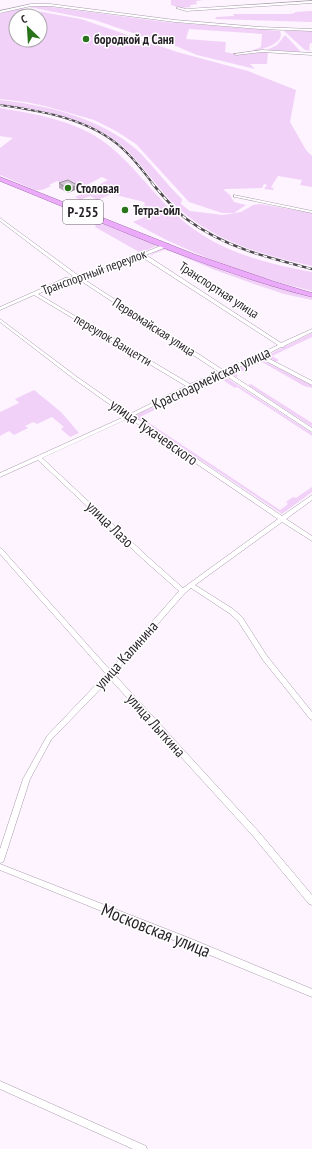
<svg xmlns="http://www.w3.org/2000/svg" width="312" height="1149" font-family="'PT Sans Narrow',sans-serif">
<rect width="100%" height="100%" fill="#fdf4ff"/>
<!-- green -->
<g fill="#f2d1f9" fill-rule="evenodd">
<path d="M 171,0 L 204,0 L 196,1 L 197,4 L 190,5 L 191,7 L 180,8 L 171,5 Z"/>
<path d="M 44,6 L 165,22 L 280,31 C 286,45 258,50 249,52 L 261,47 L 262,34 L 189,29 L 186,39 L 226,42 L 225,52 L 236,54 L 268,52 L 267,64 L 250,64 L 255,69 L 197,55 L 171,44 L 153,40 L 95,20 L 29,7 Z"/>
<path d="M 20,8 L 81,19 L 177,52 L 248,71 L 296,90 L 290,122 L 306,150 L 312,156 L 312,187 L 300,185 L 302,180 L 278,176 L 271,187 L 274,189 L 273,190 L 264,189 L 267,185 L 264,184 L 262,188 L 225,189 L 224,190 L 230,195 L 234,202 L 246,205 L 234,213 L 222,213 L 189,202 L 136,144 L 116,131 L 94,120 L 45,106 L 26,102 L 0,99 L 0,14 ZM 16,16 L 40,16 L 40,40 L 16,40 Z"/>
<path d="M 312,11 L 312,22 L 215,19 L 216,17 L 234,16 L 233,14 L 290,14 L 295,13 L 295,12 Z"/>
<path d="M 284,31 L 312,31 L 312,43 L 310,43 L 309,50 L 312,51 L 305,50 Z"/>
<path d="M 285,35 L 301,52 L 267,50 L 277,45 Z"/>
<path d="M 0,100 C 46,105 101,118 137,150 C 153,165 166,184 182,199 L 181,204 L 190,211 L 223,215 L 241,212 L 253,205 L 260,204 L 312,213 L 312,266 C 267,256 223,244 186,215 C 164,197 148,172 129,152 C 96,119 44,110 0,104 Z"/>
<path d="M 0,108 C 38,114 83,122 113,149 C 142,174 163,208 195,230 C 228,254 273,265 312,272 L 312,291 C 250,276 188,254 133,222 L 149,215 L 139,209 L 145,205 L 144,202 L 112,194 L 97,200 L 90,196 L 80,200 L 75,197 L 108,180 L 102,177 L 81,188 L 68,181 L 62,183 L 57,181 L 49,185 L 51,186 L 42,190 L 35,190 L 0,175 L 0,148 L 13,138 L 0,136 Z"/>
<path d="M 75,212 L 155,244 L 156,246 L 141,253 L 95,227 L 96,225 L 70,214 Z"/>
<path d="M 162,249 L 169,250 L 229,273 L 312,298 L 312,300 L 284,294 L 254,284 L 215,270 L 172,252 L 164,250 L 153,254 L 152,256 L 151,255 L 153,253 Z"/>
<path d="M 312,333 L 312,337 L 272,356 L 279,360 L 275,362 L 266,356 Z"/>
<path d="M 260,359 L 312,385 L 312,388 L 304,386 L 262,362 L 236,374 L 238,376 L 236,377 L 229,372 Z"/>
<path d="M 222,375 L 312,433 L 312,436 L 237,387 L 235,388 L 220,378 L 140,417 L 280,510 L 288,504 L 286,502 L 293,497 L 296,498 L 312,487 L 312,492 L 282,514 L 134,416 Z"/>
<path d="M 251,384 L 312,423 L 312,427 L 248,385 Z"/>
<path d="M 34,390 L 61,412 L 79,433 L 70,437 L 61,429 L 64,427 L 52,417 L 37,424 L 33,422 L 25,426 L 28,428 L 14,435 L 9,431 L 0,436 L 0,412 L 19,403 L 15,399 Z"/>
</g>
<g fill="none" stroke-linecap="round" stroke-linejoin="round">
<defs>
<g id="minor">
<path d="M 312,1 L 312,3 L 186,11 L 176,8 L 178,7 L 186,9 Z"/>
<path d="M 31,4 L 50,4 L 175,20 L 260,27 L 312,29 L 312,31 L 260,29 L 175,22 L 50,6 L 31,6 L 0,13 L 0,11 Z"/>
<path d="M 262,50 L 312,53 L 312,55 L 262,52 L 236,55 L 234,54 Z"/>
<path d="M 234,195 L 312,211 L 312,213 L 235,197 L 234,197 Z"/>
<path d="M 0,218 L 79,276 L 92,274 L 165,244 L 169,244 L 169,246 L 146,255 L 281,343 L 312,329 L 312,332 L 284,346 L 284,347 L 281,347 L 264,356 L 312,381 L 312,385 L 260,358 L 227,372 L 312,428 L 312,432 L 223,374 L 192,387 L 133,416 L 282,516 L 312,495 L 312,500 L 286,519 L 312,536 L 312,541 L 282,522 L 195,585 L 233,609 L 242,617 L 267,656 L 312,712 L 312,720 L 310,719 L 263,660 L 238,621 L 229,613 L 191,588 L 185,593 L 114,674 L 259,832 L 312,895 L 312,905 L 309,904 L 253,836 L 110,679 L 51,740 L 30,779 L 4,860 L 3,862 L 0,863 L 0,849 L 23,779 L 47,736 L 106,674 L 0,554 L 0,548 L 2,549 L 110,670 L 179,591 L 144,560 L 38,460 L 0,477 L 0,473 L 126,416 L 74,379 L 0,322 L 0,319 L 77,377 L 130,414 L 186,386 L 34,295 L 0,310 L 0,307 L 65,278 L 74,277 L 0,221 ZM 142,257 L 278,345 L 258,355 L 223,370 L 82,278 L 95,276 ZM 78,279 L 219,372 L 190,384 L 38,294 L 68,280 ZM 129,418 L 278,519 L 183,588 L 148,557 L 42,458 Z"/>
<path d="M 0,864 L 189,938 L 312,989 L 312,997 L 183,944 L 0,870 Z"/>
<path d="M 0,1081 L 146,1146 L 147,1149 L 133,1149 L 0,1089 Z"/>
</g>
<path id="trunk" d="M 0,177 L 196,255 L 275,282 L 312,293 L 312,297 C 205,270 103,222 0,181 Z"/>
</defs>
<!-- minor casing -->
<use href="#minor" stroke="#a79aaa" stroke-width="1"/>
<!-- trunk casing -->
<use href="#trunk" stroke="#a46caf" stroke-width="1"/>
<!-- minor -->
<use href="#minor" fill="#fff" fill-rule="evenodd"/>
<!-- trunk -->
<use href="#trunk" fill="#ecabfa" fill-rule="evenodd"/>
<defs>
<path id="rail-far1" d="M 0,105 C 42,111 91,119 123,149 C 134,159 144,172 153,184"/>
<path id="rail" d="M 152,183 C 163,196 174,210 188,220 C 224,247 269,258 312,269"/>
</defs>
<!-- rail-far1 casing -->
<use href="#rail-far1" stroke="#4f4950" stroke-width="2"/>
<!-- rail casing -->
<use href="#rail" stroke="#4f4950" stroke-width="2.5"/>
<!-- rail-far1 -->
<use href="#rail-far1" stroke="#fff" stroke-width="1" stroke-dasharray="3.5" stroke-linecap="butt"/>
<!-- rail -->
<use href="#rail" stroke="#fff" stroke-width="1.5" stroke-dasharray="4.5" stroke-linecap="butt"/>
</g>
<!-- wall -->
<path fill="#b6aab9" d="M 59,183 L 77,185 L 77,189 L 68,193 L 59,188 Z"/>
<!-- shaded-wall -->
<path fill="#948b96" d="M 77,185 L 77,189 L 68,193 L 68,189 Z"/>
<!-- building -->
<path fill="#d4c6d7" stroke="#948b96" d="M 68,180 L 77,185 L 68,189 L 59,183 Z"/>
<!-- markers -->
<g fill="#29741a" stroke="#fff" stroke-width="1.5">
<circle cx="86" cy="39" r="4"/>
<circle cx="68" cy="188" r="4"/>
<circle cx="125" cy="210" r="4"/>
</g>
<g text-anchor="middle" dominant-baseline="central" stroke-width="3" stroke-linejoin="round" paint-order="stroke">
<!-- far-poi labels -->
<g font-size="13" font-weight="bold" fill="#251f26" stroke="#fff" text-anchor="start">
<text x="94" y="39">бородкой д Саня</text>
<text x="76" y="188">Столовая</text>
<text x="133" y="210">Тетра-ойл</text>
</g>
<!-- far-street labels -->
<g font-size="13" fill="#251f26" stroke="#fff">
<text transform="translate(94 272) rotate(-20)">Транспортный переулок</text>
<text transform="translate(219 290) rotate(33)">Транспортная улица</text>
<text transform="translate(154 327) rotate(33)">Первомайская улица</text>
<text transform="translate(113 340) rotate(31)">переулок Ванцетти</text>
</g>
<!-- shield labels -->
<rect fill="#fff" stroke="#666267" stroke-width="1" x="63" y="200" width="40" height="24" rx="3"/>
<g font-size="14" font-weight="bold" fill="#251f26">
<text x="83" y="212">Р-255</text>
</g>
<!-- street labels -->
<g font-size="15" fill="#251f26" stroke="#fff">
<text transform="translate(211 378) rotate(-25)">Красноармейская улица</text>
<text transform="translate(154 432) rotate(35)">улица Тухачевского</text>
<text transform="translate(110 524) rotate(44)">улица Лазо</text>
<text transform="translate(126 655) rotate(-48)">улица Калинина</text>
<text transform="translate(156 725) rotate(48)">улица Лыткина</text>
</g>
<!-- near-street labels -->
<g font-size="18" fill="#251f26" stroke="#fff">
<text transform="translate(156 930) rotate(22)">Московская улица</text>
</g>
</g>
<!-- north arrow -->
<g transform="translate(28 28) rotate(335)"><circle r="19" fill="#ffffff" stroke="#a8a5a8"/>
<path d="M0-3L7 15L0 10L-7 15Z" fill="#29741a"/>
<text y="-6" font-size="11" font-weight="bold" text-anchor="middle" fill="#251f26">С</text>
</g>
</svg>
